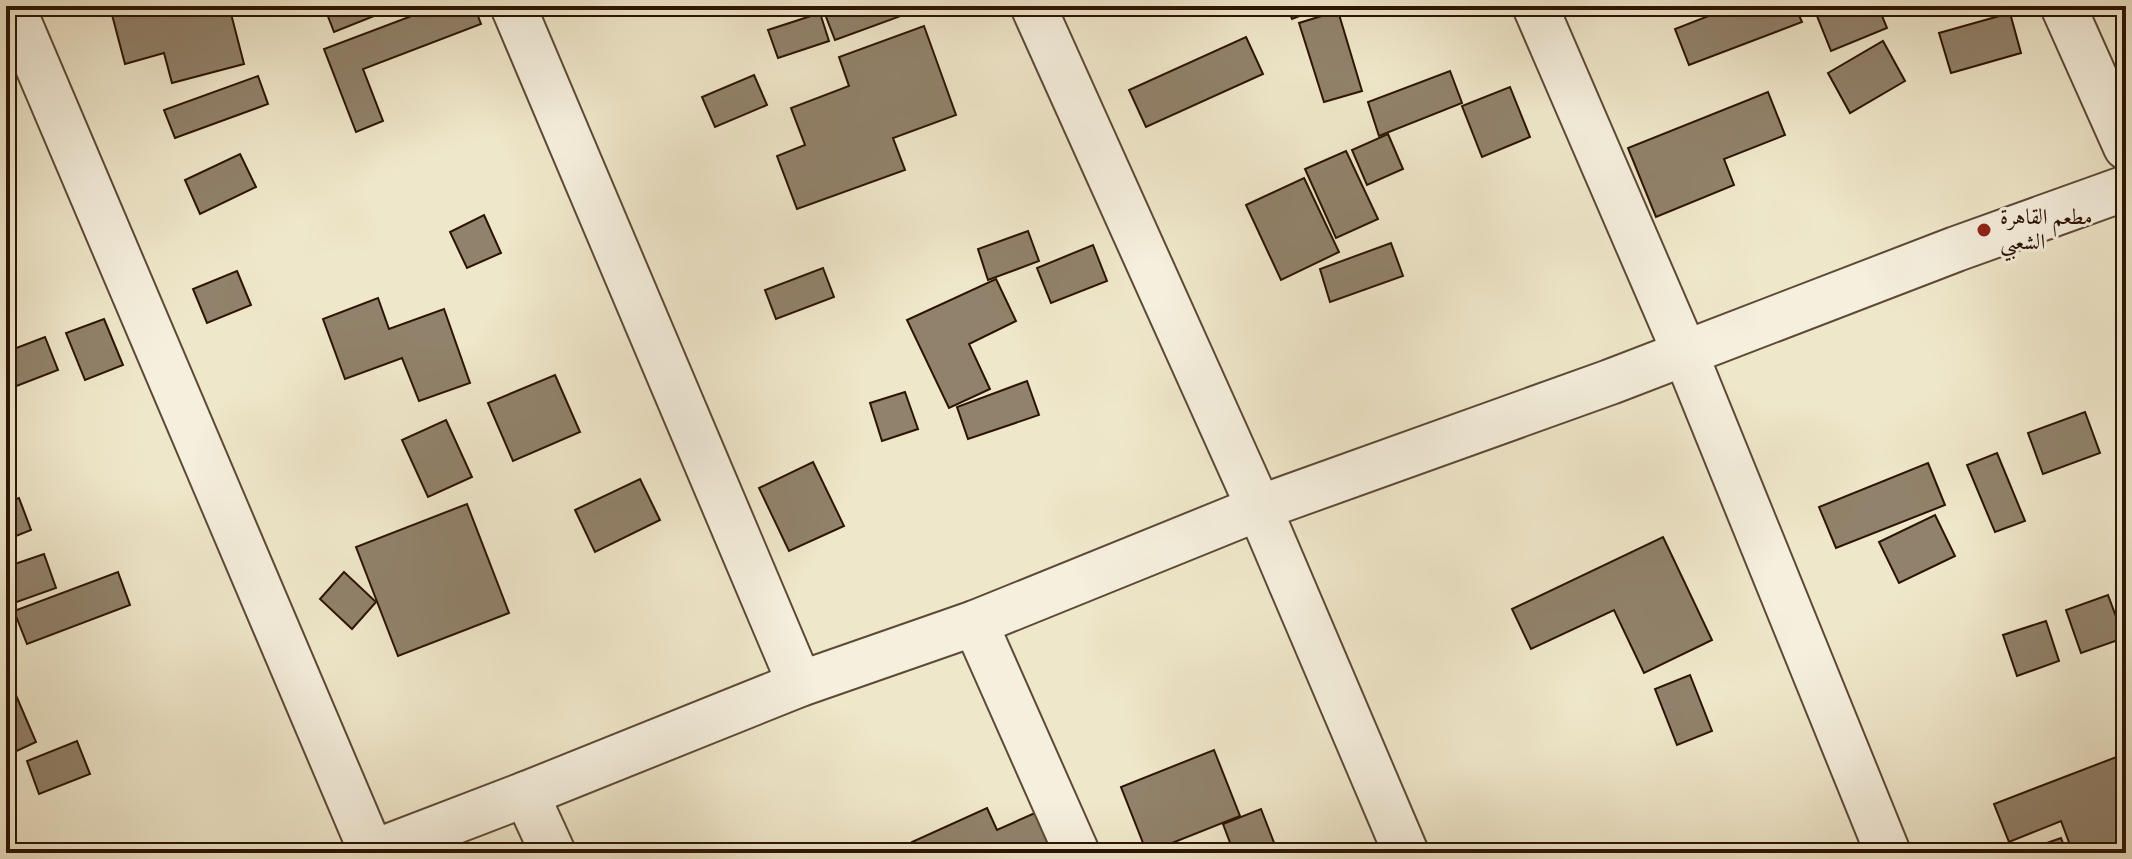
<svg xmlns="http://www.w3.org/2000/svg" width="2132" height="859" font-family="'IM FELL French Canon',Amiri,serif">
<rect width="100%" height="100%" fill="#efe7ca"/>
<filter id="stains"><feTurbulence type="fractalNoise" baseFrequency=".0025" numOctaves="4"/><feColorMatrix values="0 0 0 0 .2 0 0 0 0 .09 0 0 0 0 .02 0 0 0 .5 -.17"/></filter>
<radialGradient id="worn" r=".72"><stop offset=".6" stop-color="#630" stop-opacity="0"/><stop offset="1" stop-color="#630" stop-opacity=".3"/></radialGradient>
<!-- building -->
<g fill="#91826b" stroke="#2c1404" stroke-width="2">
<path d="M 128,6 L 229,6 L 244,64 L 172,83 L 164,53 L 125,64 L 111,11 Z"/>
<path d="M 324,6 L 399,6 L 334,32 Z"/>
<path d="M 438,6 L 474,6 L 481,24 L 363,69 L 383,121 L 356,132 L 324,49 Z"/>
<path d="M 831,6 L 919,6 L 920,9 L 835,40 L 823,9 Z"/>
<path d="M 1287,6 L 1325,6 L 1292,19 Z"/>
<path d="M 1734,6 L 1795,6 L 1802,22 L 1689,65 L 1675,29 Z"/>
<path d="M 1813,6 L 1878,6 L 1887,28 L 1831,51 Z"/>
<path d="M 1338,11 L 1362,91 L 1324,102 L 1299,23 Z"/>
<path d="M 820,13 L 829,41 L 778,58 L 768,30 Z"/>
<path d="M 2010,13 L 2021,53 L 1951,73 L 1939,33 Z"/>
<path d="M 924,26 L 956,115 L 893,138 L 905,170 L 797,209 L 777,156 L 805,145 L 791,108 L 849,86 L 839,57 Z"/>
<path d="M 1246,37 L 1263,74 L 1146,127 L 1129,90 Z"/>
<path d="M 1883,41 L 1905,81 L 1850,113 L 1828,73 Z"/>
<path d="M 1450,71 L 1462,103 L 1379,136 L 1368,102 Z"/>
<path d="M 754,75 L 767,105 L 715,127 L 702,97 Z"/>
<path d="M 258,76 L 268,104 L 175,138 L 164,110 Z"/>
<path d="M 1510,87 L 1530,137 L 1482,157 L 1462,106 Z"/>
<path d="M 1768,92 L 1785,135 L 1724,159 L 1734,185 L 1656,217 L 1628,148 Z"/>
<path d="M 1388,134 L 1403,169 L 1367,185 L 1352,150 Z"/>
<path d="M 1346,151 L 1378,219 L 1336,238 L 1305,169 Z"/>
<path d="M 240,154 L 256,187 L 200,214 L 185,180 Z"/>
<path d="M 1304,178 L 1339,252 L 1281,280 L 1246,205 Z"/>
<path d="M 484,215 L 501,253 L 467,268 L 450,232 Z"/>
<path d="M 1028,231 L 1039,261 L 988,280 L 978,249 Z"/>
<path d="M 1391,243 L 1403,276 L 1330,302 L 1320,269 Z"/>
<path d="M 1093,245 L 1107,281 L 1051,303 L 1037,268 Z"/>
<path d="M 6,254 L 14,269 L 6,274 Z"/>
<path d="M 823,268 L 834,297 L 776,319 L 765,290 Z"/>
<path d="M 237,271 L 251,305 L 207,323 L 193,289 Z"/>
<path d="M 996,279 L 1016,321 L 969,344 L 990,389 L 949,408 L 907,320 Z"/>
<path d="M 378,298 L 389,329 L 444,309 L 470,383 L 419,401 L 402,358 L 345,379 L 323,319 Z"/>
<path d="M 104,319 L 123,365 L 85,380 L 66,333 Z"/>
<path d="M 45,337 L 58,370 L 6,390 L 6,352 Z"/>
<path d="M 555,375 L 580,432 L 513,461 L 488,403 Z"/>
<path d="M 1027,381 L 1039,415 L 968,439 L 957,407 Z"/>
<path d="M 905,392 L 918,429 L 882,441 L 870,403 Z"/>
<path d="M 2085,412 L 2100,453 L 2043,474 L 2028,433 Z"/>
<path d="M 446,420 L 472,477 L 428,497 L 402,440 Z"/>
<path d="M 1997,453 L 2025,521 L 1995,532 L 1967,465 Z"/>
<path d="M 813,462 L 844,526 L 789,551 L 759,488 Z"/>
<path d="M 1928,463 L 1945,505 L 1836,548 L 1819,507 Z"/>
<path d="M 640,479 L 660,520 L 595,552 L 575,510 Z"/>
<path d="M 19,498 L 31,530 L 6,540 L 6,503 Z"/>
<path d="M 467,504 L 509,613 L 398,656 L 356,547 Z"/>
<path d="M 1935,515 L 1955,556 L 1899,583 L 1879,542 Z"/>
<path d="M 1663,537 L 1712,640 L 1644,673 L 1614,610 L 1531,649 L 1512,609 Z"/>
<path d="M 44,554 L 56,588 L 11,604 L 6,591 L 6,567 Z"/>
<path d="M 118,572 L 130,605 L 27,644 L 14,611 Z"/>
<path d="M 344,572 L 376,602 L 352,629 L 320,599 Z"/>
<path d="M 2108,595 L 2124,638 L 2081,653 L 2066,610 Z"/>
<path d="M 2046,621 L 2059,661 L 2017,676 L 2003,635 Z"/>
<path d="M 6,672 L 36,742 L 6,756 Z"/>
<path d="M 1690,675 L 1712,731 L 1677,745 L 1655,689 Z"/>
<path d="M 2126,707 L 2126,736 L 2116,712 Z"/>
<path d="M 77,741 L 90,774 L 39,794 L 27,761 Z"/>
<path d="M 1214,750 L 1240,816 L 1147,853 L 1121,787 Z"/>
<path d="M 2119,756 L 2126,775 L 2126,853 L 2073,853 L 2061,821 L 2009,842 L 1994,804 Z"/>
<path d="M 987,808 L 997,830 L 1037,812 L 1054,850 L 1046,853 L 917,853 L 912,842 Z"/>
<path d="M 1261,809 L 1278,853 L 1234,853 L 1223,824 Z"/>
<path d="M 2061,838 L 2067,853 L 2021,853 L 2021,852 Z"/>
</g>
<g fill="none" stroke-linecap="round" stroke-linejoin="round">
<defs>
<g id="minor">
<path d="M 12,6 L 372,853"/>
<path d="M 513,6 L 800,684"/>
<path d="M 1033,6 L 1259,508 L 1406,853"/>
<path d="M 1535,6 L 1685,353 L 1888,853"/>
<path d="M 2063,6 L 2126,147"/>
<path d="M 975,623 L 1077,853"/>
<path d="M 526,794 L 553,853"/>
<path d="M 372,853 L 526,794 L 800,684 L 975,623 L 1259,508 L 1610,382 L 1956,249 L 2126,188"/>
</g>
</defs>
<!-- minor casing -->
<use href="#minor" stroke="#5d4936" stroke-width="48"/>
<!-- minor -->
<use href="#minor" stroke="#f5efdd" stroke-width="44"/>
</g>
<!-- markers -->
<circle fill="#8f2418" stroke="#f5efdd" stroke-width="3" cx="1984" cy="230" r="8"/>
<g text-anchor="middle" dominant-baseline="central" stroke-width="6" stroke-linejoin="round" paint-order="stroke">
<!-- poi labels -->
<g font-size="22" fill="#2c1404" stroke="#f5efdd" text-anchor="start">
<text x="2000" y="217">مطعم القاهرة<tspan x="2000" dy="25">الشعبي</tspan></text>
</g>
</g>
<!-- margin -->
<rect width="2132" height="859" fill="none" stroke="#efe7ca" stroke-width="32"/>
<rect x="8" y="8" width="2116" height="843" fill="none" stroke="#2c1404" stroke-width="4"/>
<rect x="16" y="16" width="2100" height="827" fill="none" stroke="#2c1404" stroke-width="2"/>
<rect width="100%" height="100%" filter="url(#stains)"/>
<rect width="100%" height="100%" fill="url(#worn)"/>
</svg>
